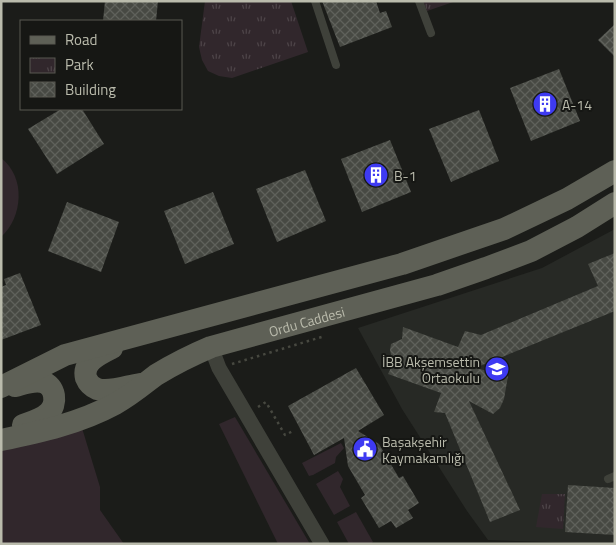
<svg xmlns="http://www.w3.org/2000/svg" width="616" height="545" font-family="'Titillium Web',sans-serif">
<defs>
<pattern id="park-tufts" width="24" height="20" patternUnits="userSpaceOnUse" patternTransform="scale(1.25)"><rect width="24" height="20" fill="#31272c"/><path d="M3 7l-1-3M5 7V3M7 7l1-3M15 17l-1-3M17 17v-4M19 17l1-3" fill="none" stroke="#4d4448"/></pattern>
<pattern id="building-cross-hatch" width="8" height="8" patternUnits="userSpaceOnUse" patternTransform="scale(1.25)"><rect width="8" height="8" fill="#474943"/><path d="M0 0l8 8M0 8l8-8" fill="none" stroke="#5f615b"/></pattern>
</defs>
<rect width="100%" height="100%" fill="#1b1c19"/>
<!-- built -->
<path fill="#272925" d="M 615,229 L 615,544 L 488,540 L 467,511 L 402,409 L 358,328 L 542,268 Z"/>
<!-- grass -->
<g fill="#31272c">
<path d="M 1,158 C 26,177 23,217 1,237 Z"/>
<path d="M 235,417 L 310,544 L 278,544 L 219,424 Z"/>
<path d="M 82,428 L 100,487 L 100,510 L 124,544 L 1,544 L 1,446 Z"/>
<path d="M 341,443 L 344,448 L 336,457 L 335,463 L 313,475 L 309,476 L 302,463 Z"/>
<path d="M 338,471 L 343,479 L 340,487 L 350,506 L 334,515 L 316,484 Z"/>
<path d="M 356,512 L 373,542 L 370,544 L 349,544 L 337,522 Z"/>
</g>
<!-- park -->
<g fill="url(#park-tufts)">
<path d="M 205,1 L 291,1 L 308,52 L 232,78 L 219,76 L 208,71 L 202,60 L 199,47 Z"/>
<path d="M 423,1 L 456,1 L 427,11 Z"/>
<path d="M 542,494 L 565,494 L 563,529 L 536,527 Z"/>
</g>
<!-- building -->
<g fill="url(#building-cross-hatch)">
<path d="M 105,1 L 158,1 L 156,21 L 103,21 Z"/>
<path d="M 322,1 L 376,1 L 380,13 L 386,11 L 392,27 L 340,47 Z"/>
<path d="M 615,24 L 615,57 L 598,40 Z"/>
<path d="M 559,69 L 580,121 L 531,141 L 510,88 Z"/>
<path d="M 61,109 L 82,109 L 104,144 L 57,174 L 28,129 Z"/>
<path d="M 479,110 L 499,161 L 451,182 L 429,129 Z"/>
<path d="M 390,140 L 411,192 L 362,212 L 341,159 Z"/>
<path d="M 305,170 L 326,221 L 277,242 L 256,189 Z"/>
<path d="M 213,192 L 234,244 L 185,264 L 164,211 Z"/>
<path d="M 67,202 L 119,222 L 101,272 L 48,251 Z"/>
<path d="M 615,253 L 615,311 L 475,368 L 508,376 L 504,399 L 500,408 L 493,414 L 469,401 L 520,510 L 490,522 L 445,413 L 434,412 L 441,393 L 388,374 L 393,364 L 390,350 L 391,344 L 402,339 L 403,327 L 458,347 L 465,331 L 481,335 L 598,286 L 588,264 Z"/>
<path d="M 20,273 L 41,325 L 1,340 L 1,287 L 6,285 L 4,279 Z"/>
<path d="M 356,368 L 384,415 L 358,431 L 379,444 L 399,478 L 403,476 L 419,503 L 408,510 L 413,518 L 396,528 L 391,521 L 379,528 L 361,498 L 365,495 L 348,466 L 344,438 L 314,455 L 288,406 Z"/>
<path d="M 568,485 L 615,488 L 615,535 L 565,532 Z"/>
</g>
<g fill="none" stroke-linecap="round" stroke-linejoin="round">
<!-- path -->
<g stroke="#474840" stroke-width="2.5" stroke-dasharray="2.5 4" stroke-linecap="butt">
<path d="M 232,364 L 325,336"/>
<path d="M 258,407 L 266,402 L 285,435 L 293,431"/>
</g>
<!-- lane -->
<g stroke="#3f413a" stroke-width="8">
<path d="M 315,1 L 336,65"/>
<path d="M 419,1 L 431,33"/>
<path d="M 608,479 L 615,476"/>
</g>
<!-- street -->
<path stroke="#3f413a" stroke-width="15" d="M 211,347 L 219,368 L 322,544"/>
<!-- primary -->
<g stroke="#5e6056" stroke-width="22">
<path d="M 112,348 C 100,354 82,362 86,378 C 88,383 92,387 97,389 C 109,393 127,386 140,384"/>
<path d="M 15,386 C 23,384 33,380 42,382 C 56,385 58,405 48,413 C 42,419 31,422 23,425"/>
<path d="M 1,387 L 65,355 L 402,264 L 504,229 L 567,199 L 615,171"/>
<path id="s1" d="M 1,440 C 40,432 80,423 115,404 C 130,396 143,385 156,375 C 174,364 192,355 211,347 L 437,285 L 486,268 L 531,251 L 577,227 L 615,203"/>
</g>
</g>
<!-- icons -->
<defs>
<symbol id="building-disc" viewBox="-11 -11 22 22"><circle r="9.5" fill="#3e3af2" stroke="#161714"/><path d="M-4-6H4V6H1V3H-1V6H-4ZM-2.5-4.3h1.7v1.8h-1.7ZM.8-4.3h1.7v1.8H.8ZM-2.5-1h1.7V.8h-1.7ZM.8-1h1.7V.8H.8Z" fill="#fff"/></symbol>
<symbol id="school-disc" viewBox="-11 -11 22 22"><circle r="9.5" fill="#3e3af2" stroke="#161714"/><path d="M0-5L7-2L0 1L-7-2ZM-4 1L0 2.5L4 1V4Q0 6-4 4Z" fill="#fff"/></symbol>
<symbol id="civic-disc" viewBox="-11 -11 22 22"><circle r="9.5" fill="#3e3af2" stroke="#161714"/><path d="M-.6-6.5H3V-4.5H.6V-3L4-1V1h2V6H-6V1h2V-1L-.6-3ZM-1.2 2.5V6h2.4V2.5Z" fill="#fff"/></symbol>
</defs>
<g fill-rule="evenodd">
<use href="#building-disc" x="531" y="90" width="28" height="28"/>
<use href="#building-disc" x="362" y="161" width="28" height="28"/>
<use href="#school-disc" x="483" y="355" width="28" height="28"/>
<use href="#civic-disc" x="351" y="435" width="28" height="28"/>
</g>
<g text-anchor="middle" dominant-baseline="central" stroke-width="4" stroke-linejoin="round" paint-order="stroke">
<!-- poi labels -->
<g font-size="14" fill="#babbac" stroke="#161714" text-anchor="start">
<text x="562" y="104">A-14</text>
<text x="394" y="175">B-1</text>
<text x="480" y="361" text-anchor="end">İBB Akşemsettin<tspan x="480" dy="16">Ortaokulu</tspan></text>
<text x="382" y="441">Başakşehir<tspan x="382" dy="16">Kaymakamlığı</tspan></text>
</g>
<!-- street labels -->
<g font-size="14" fill="#babbac" stroke="#161714">
<text stroke="none"><textPath href="#s1" startOffset="331">Ordu Caddesi</textPath></text>
</g>
</g>
<!-- border -->
<rect width="616" height="545" fill="none" stroke="#babbac" stroke-width="5"/>
<!-- legend -->
<rect x="20" y="20" width="162" height="90" fill="#161714" stroke="#585951"/>
<rect x="30" y="36" width="25" height="8" fill="#5e6056" stroke="#585951"/>
<text x="65" y="45" font-size="15" fill="#babbac">Road</text>
<rect x="30" y="58" width="25" height="15" fill="url(#park-tufts)" stroke="#585951"/>
<text x="65" y="70" font-size="15" fill="#babbac">Park</text>
<rect x="30" y="82" width="25" height="15" fill="url(#building-cross-hatch)" stroke="#585951"/>
<text x="65" y="95" font-size="15" fill="#babbac">Building</text>
</svg>
